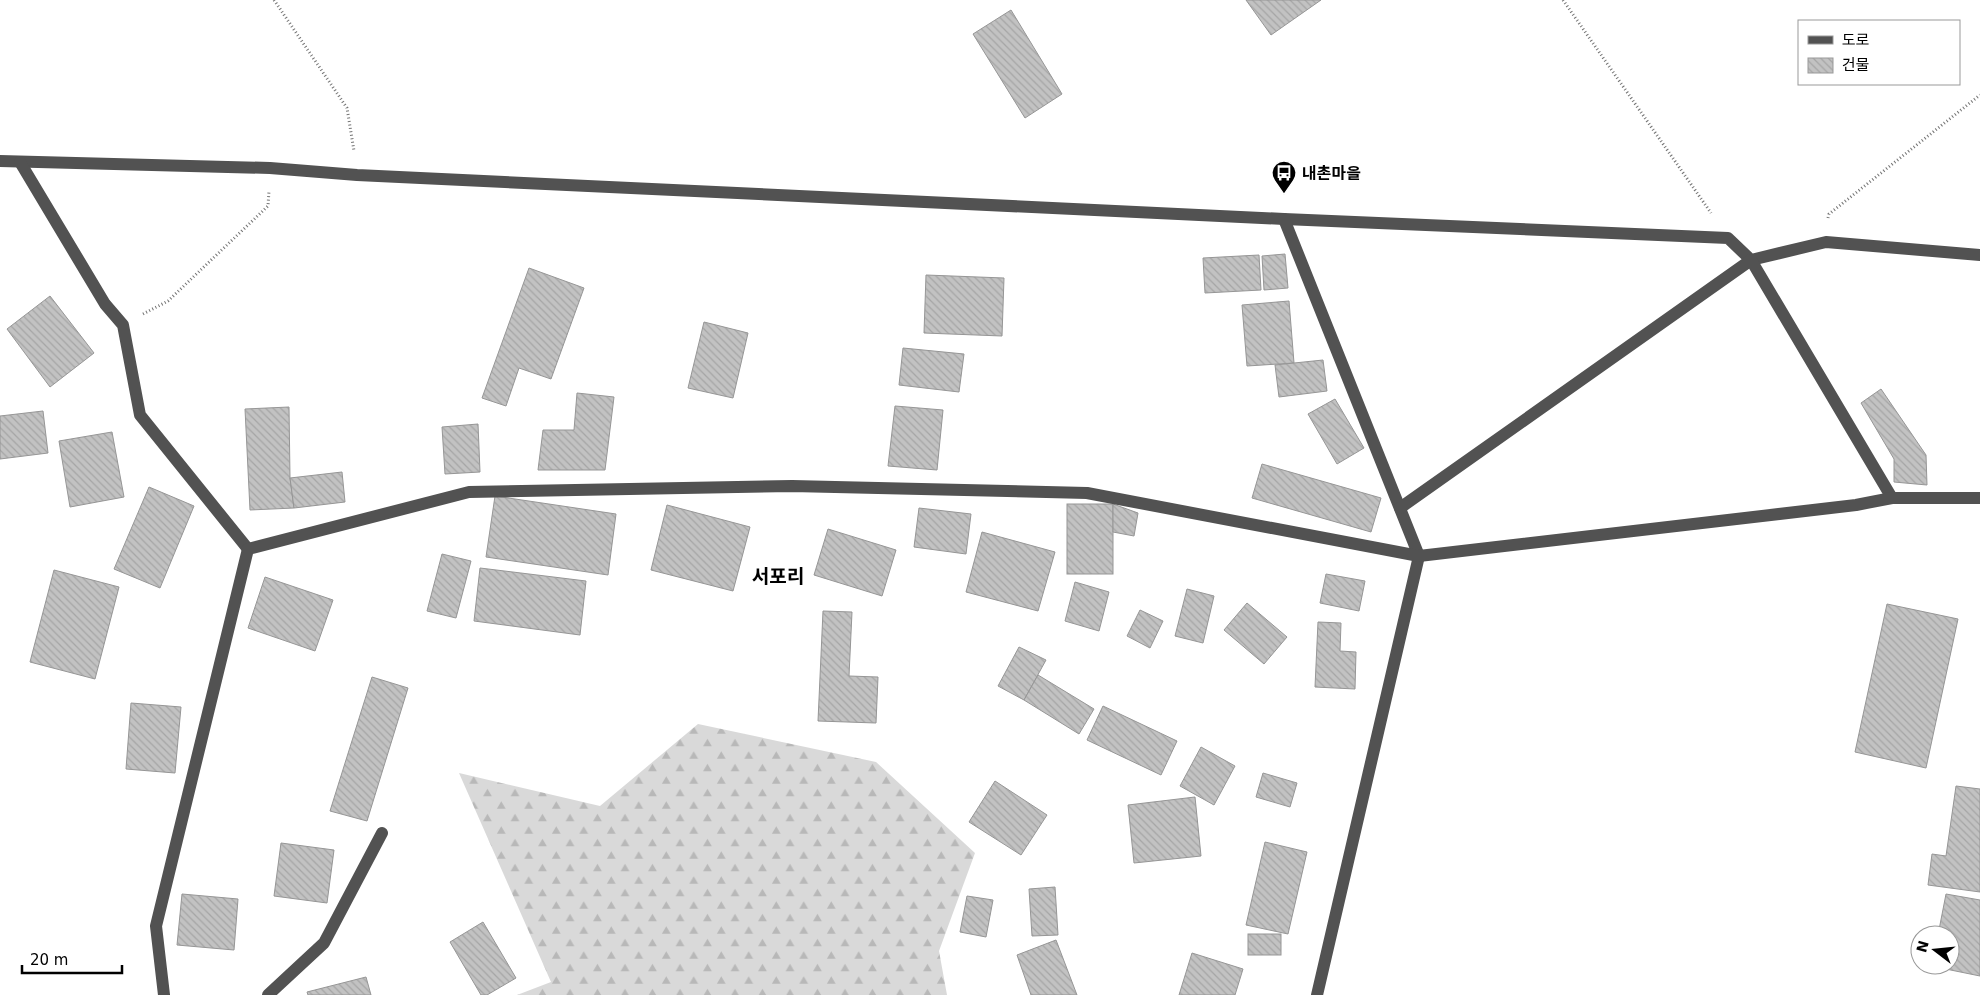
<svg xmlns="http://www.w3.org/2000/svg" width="1980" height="995" font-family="'DejaVu Sans','Noto Sans KR',sans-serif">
<defs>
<pattern id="forest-firs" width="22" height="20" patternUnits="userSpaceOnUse" patternTransform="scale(1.25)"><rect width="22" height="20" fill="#d9d9d9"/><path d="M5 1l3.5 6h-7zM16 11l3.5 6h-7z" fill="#b8b8b8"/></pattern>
<pattern id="building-back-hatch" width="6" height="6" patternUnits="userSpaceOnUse" patternTransform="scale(1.25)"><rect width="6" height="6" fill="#c2c2c2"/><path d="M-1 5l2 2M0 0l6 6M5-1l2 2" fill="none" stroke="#a5a5a5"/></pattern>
</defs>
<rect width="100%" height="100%" fill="#fff"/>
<!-- forest -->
<path fill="url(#forest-firs)" d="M 698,724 L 876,762 L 975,853 L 939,951 L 947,995 L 517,995 L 551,982 L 459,773 L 600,806 Z"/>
<!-- building -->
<g fill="url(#building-back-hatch)" stroke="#969696">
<path d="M 1246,0 L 1321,0 L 1271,35 Z"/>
<path d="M 1011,10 L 1062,94 L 1025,118 L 973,34 Z"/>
<path d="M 1285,254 L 1288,288 L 1264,290 L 1262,256 Z"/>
<path d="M 1259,255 L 1261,290 L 1205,293 L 1203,258 Z"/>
<path d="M 529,268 L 584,288 L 551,379 L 519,368 L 506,406 L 482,398 Z"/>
<path d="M 926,275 L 1004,278 L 1002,336 L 924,333 Z"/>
<path d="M 50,296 L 94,353 L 50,387 L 7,329 Z"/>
<path d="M 1289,301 L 1294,363 L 1247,366 L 1242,305 Z"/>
<path d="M 704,322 L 748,333 L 733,398 L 688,388 Z"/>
<path d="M 903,348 L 964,354 L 959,392 L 899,385 Z"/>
<path d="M 1323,360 L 1327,391 L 1279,397 L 1275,365 Z"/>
<path d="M 1881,389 L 1926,455 L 1927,485 L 1894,482 L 1894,459 L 1861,403 Z"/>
<path d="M 577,393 L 614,397 L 605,470 L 538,470 L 543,430 L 574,430 Z"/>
<path d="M 1335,399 L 1364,448 L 1337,464 L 1308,414 Z"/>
<path d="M 895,406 L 943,410 L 937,470 L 888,466 Z"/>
<path d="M 289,407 L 290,478 L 294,508 L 250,510 L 245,409 Z"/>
<path d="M 43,411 L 48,453 L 0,459 L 0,416 Z"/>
<path d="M 478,424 L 480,472 L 445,474 L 442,427 Z"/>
<path d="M 112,432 L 124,497 L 70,507 L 59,441 Z"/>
<path d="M 1262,464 L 1381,498 L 1371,532 L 1252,498 Z"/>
<path d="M 342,472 L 345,502 L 294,508 L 290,478 Z"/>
<path d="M 149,487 L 194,506 L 160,588 L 114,569 Z"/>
<path d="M 495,496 L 616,514 L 608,575 L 486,557 Z"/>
<rect x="1067" y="504" width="46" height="70"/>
<path d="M 1113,504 L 1138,513 L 1134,536 L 1113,532 Z"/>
<path d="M 667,505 L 750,527 L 733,591 L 651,570 Z"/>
<path d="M 919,508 L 971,514 L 966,554 L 914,547 Z"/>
<path d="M 828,529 L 896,550 L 882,596 L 814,575 Z"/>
<path d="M 982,532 L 1055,552 L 1038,611 L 966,592 Z"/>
<path d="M 442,554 L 471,561 L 456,618 L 427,611 Z"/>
<path d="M 480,568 L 586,581 L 580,635 L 474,621 Z"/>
<path d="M 54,570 L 119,587 L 95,679 L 30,662 Z"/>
<path d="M 1326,574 L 1365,581 L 1359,611 L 1320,603 Z"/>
<path d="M 265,577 L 333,600 L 315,651 L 248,628 Z"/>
<path d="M 1075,582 L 1109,592 L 1099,631 L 1065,621 Z"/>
<path d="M 1187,589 L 1214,596 L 1203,643 L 1175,636 Z"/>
<path d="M 1247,603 L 1287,637 L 1264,664 L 1224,630 Z"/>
<path d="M 1887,604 L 1958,619 L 1926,768 L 1855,752 Z"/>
<path d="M 1140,610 L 1163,621 L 1150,648 L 1127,636 Z"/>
<path d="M 823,611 L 852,612 L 849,676 L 878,677 L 876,723 L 818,721 Z"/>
<path d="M 1318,622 L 1341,623 L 1340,651 L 1356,652 L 1355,689 L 1315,687 Z"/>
<path d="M 1019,647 L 1046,660 L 1024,700 L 998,686 Z"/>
<path d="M 1038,675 L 1094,709 L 1079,734 L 1024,700 Z"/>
<path d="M 372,677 L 408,688 L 367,821 L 330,811 Z"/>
<path d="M 131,703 L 181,707 L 175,773 L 126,769 Z"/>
<path d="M 1103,706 L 1177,741 L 1161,775 L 1087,740 Z"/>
<path d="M 1201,747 L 1235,766 L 1214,805 L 1180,786 Z"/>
<path d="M 1263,773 L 1297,783 L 1290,807 L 1256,797 Z"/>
<path d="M 995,781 L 1047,815 L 1021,855 L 969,822 Z"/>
<path d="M 1956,786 L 1980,789 L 1980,892 L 1928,885 L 1932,854 L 1946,856 Z"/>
<path d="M 1195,797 L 1201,856 L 1134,863 L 1128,805 Z"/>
<path d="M 1265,842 L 1307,852 L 1288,934 L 1246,925 Z"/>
<path d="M 281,843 L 334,850 L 327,903 L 274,896 Z"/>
<path d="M 1055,887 L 1058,935 L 1032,936 L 1029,889 Z"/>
<path d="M 182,894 L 238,899 L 234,950 L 177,945 Z"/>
<path d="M 1946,894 L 1980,900 L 1980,976 L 1931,966 L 1950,965 L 1950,935 L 1938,935 Z"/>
<path d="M 967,896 L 993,900 L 986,937 L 960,932 Z"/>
<path d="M 483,922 L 516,978 L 487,995 L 481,995 L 450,942 Z"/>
<rect x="1248" y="934" width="33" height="21"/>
<path d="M 1056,940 L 1077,995 L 1031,995 L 1017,955 Z"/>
<path d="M 1192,953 L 1243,969 L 1235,995 L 1179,995 Z"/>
<path d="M 366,977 L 371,995 L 308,995 L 307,992 Z"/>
</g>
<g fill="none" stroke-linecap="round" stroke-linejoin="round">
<!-- path -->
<g stroke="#747474" stroke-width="3" stroke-dasharray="1 2.5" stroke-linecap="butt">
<path d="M 274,0 L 347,108 L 354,151"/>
<path d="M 1563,0 L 1711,213"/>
<path d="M 1828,218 L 1829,214 L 1980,95"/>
<path d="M 143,314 L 168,301 L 268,206 L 269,191"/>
</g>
<!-- minor -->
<g stroke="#525252" stroke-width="12">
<path d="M 0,161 L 270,168 L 357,175 L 1284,219 L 1728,238 L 1751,260 L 1826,242 L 1980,255"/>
<path d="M 20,162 L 105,304 L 123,325 L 140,415 L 248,549"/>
<path d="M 1284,219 L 1419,556 L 1317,995"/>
<path d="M 1400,508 L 1751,260 L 1892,498"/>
<path d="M 164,995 L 156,926 L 248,549 L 469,492 L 792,486 L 1087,493 L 1419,556 L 1856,505 L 1892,498 L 1980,498"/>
<path d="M 268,995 L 324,943 L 382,833"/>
</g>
</g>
<!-- icons -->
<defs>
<symbol id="bus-pin" viewBox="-11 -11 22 30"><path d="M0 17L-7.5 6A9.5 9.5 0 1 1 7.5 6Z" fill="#000" stroke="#fff"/><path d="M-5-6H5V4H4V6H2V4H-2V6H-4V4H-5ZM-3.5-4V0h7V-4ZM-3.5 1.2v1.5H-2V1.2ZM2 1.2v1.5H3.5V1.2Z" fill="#fff"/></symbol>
</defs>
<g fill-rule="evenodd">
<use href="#bus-pin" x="1270" y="159" width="28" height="38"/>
</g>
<g text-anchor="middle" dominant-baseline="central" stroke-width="4" stroke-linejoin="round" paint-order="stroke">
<!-- poi labels -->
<g font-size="16" font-weight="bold" fill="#000" stroke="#fff" text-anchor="start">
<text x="1302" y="173">내촌마을</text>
</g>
<!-- quarter labels -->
<g font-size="19" font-weight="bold" fill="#000" stroke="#fff">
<text x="778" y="576">서포리</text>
</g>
</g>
<!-- legend -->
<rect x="1798" y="20" width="162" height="65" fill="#ffffff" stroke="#999999"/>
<rect x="1808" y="36" width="25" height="8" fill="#525252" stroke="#999999"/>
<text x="1842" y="45" font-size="15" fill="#000000">도로</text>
<rect x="1808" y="58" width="25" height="15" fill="url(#building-back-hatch)" stroke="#999999"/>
<text x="1842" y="70" font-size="15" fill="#000000">건물</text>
<!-- north arrow -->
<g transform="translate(1935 950) rotate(286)"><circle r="24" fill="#ffffff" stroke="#999999"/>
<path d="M0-4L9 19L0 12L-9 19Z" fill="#000000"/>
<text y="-8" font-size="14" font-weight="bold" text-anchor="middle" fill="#000000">N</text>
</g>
<!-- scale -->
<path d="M22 965v8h100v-8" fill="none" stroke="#000000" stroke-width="2.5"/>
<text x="30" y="965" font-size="15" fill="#000000" stroke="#ffffff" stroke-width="4" paint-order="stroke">20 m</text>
</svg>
